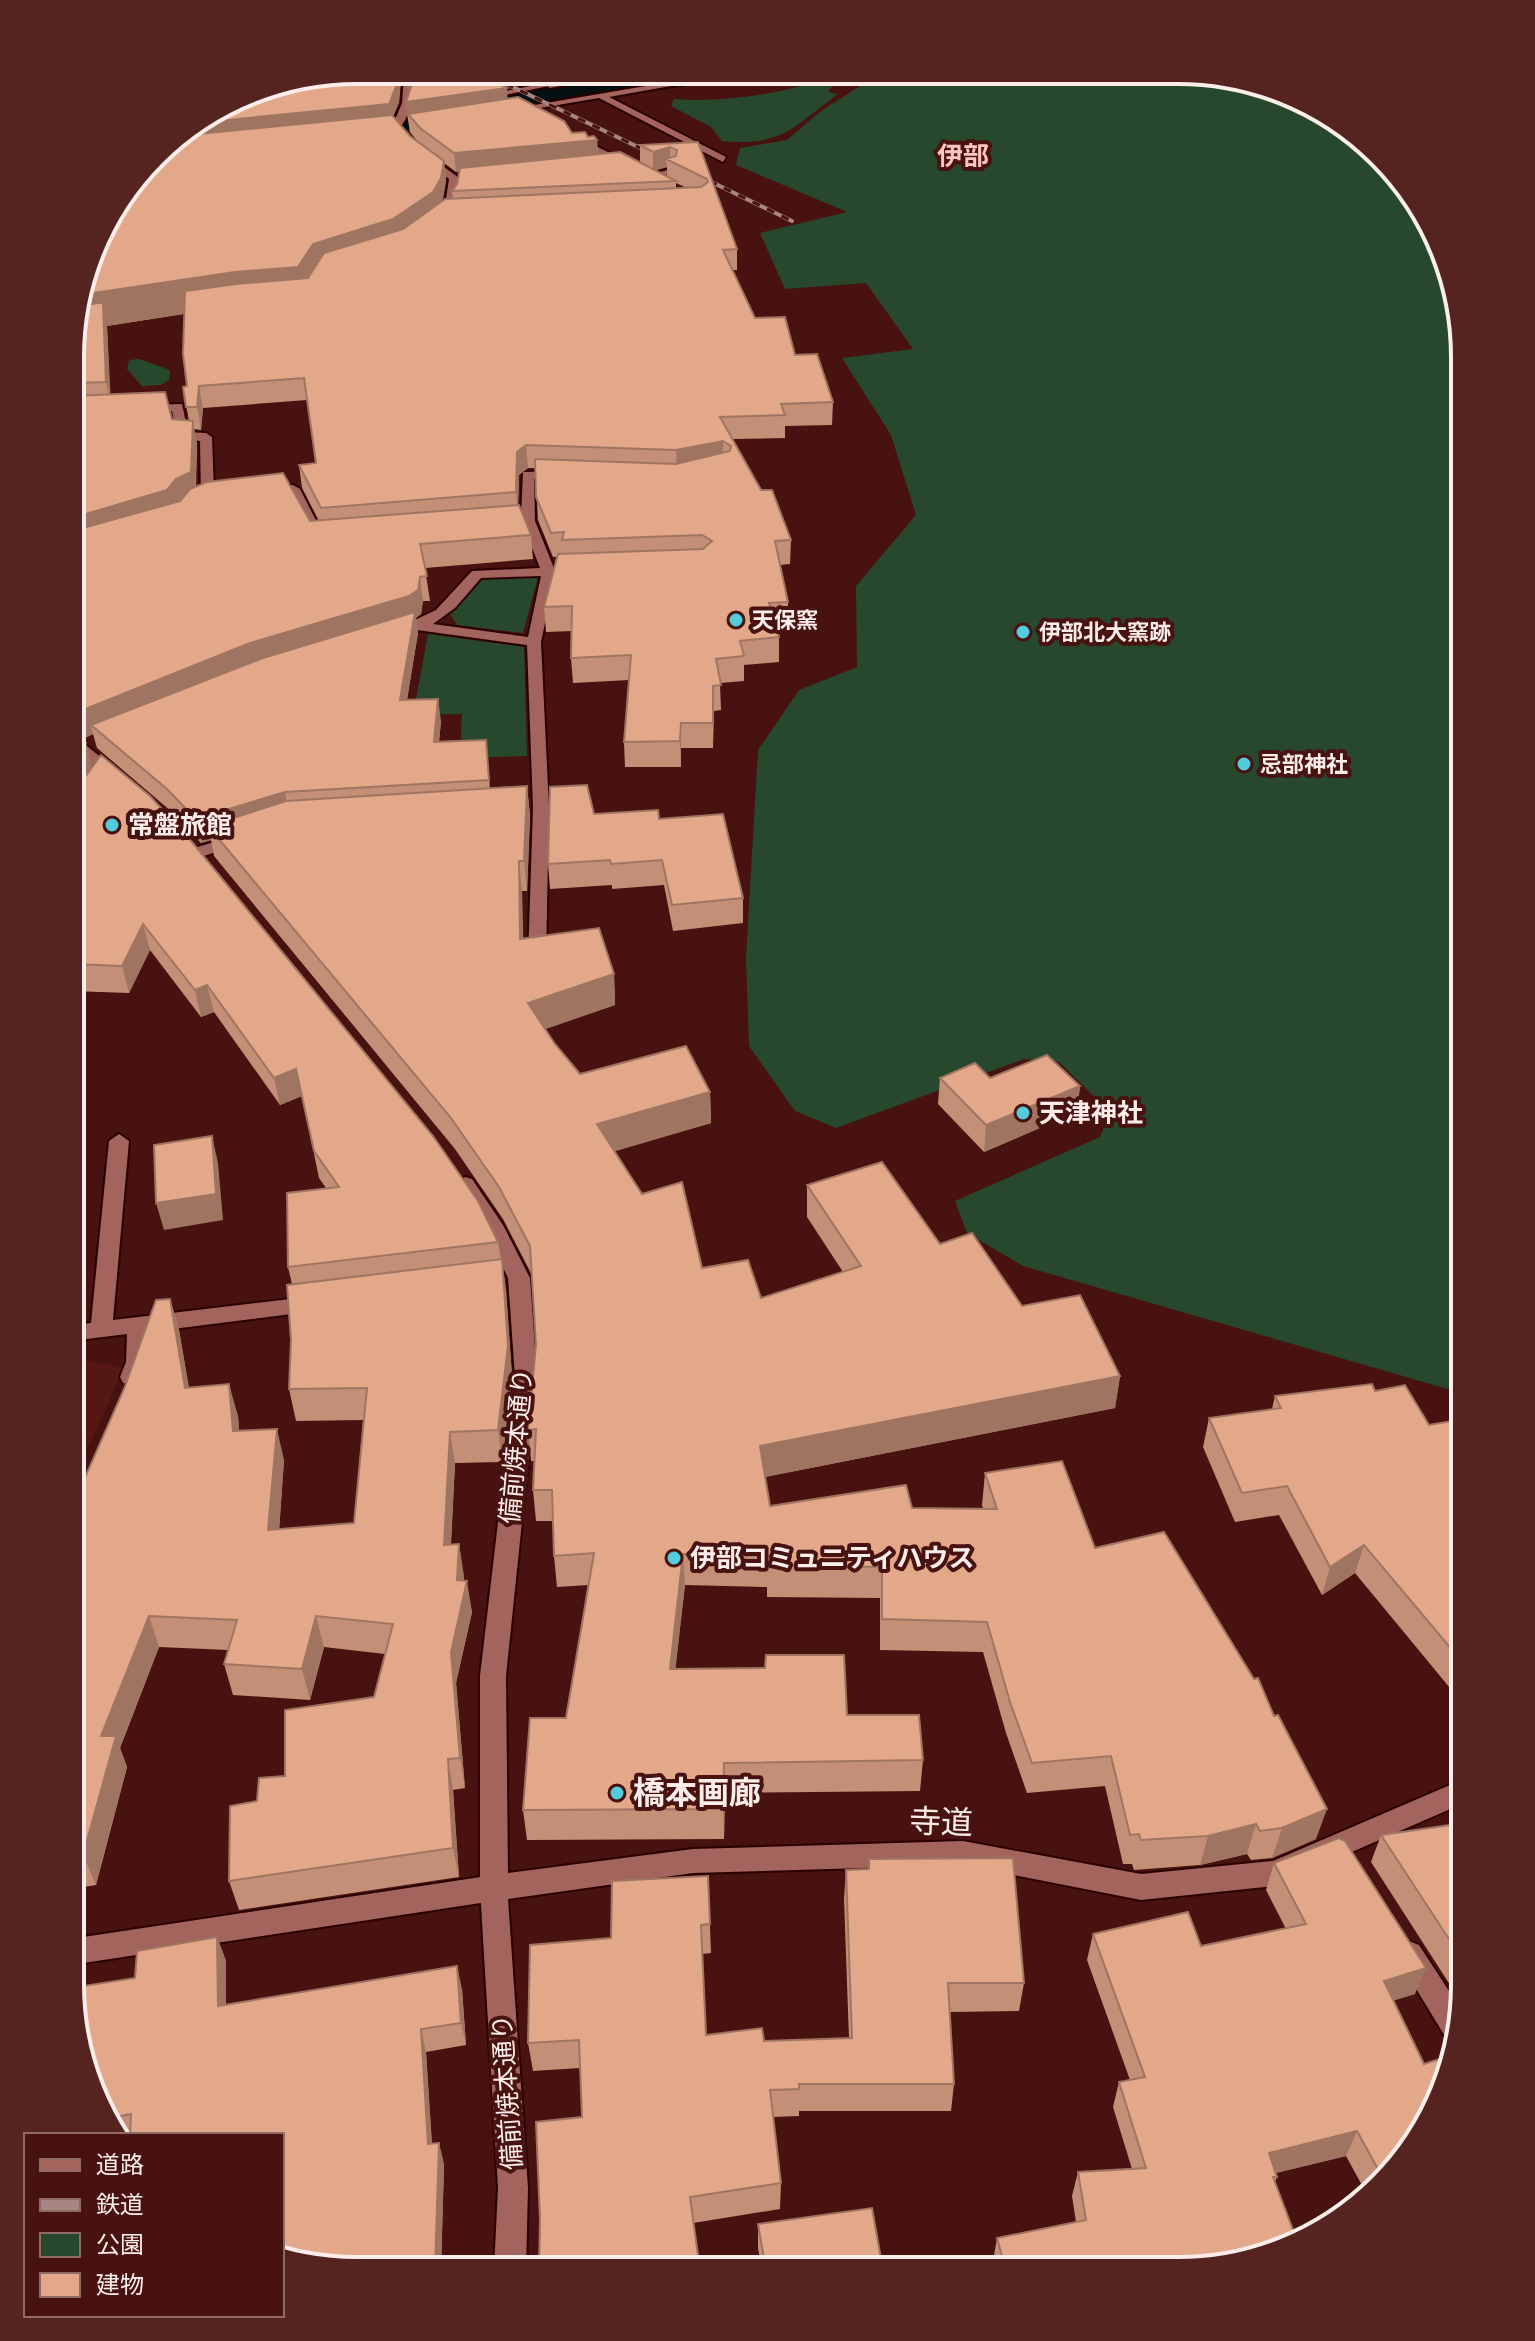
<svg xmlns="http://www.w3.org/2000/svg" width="1535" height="2341" font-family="'Zilla Slab','Noto Sans JP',serif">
<rect width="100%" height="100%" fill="#47120f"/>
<!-- built -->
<path fill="#541714" d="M 71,1357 L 124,1368 L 71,1486 Z"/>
<!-- green -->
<g fill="#27482c">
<path d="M 882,72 L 1216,73 L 1352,129 L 1443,247 L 1465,357 L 1465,1394 L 1023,1266 L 967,1233 L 955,1201 L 1100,1137 L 1110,1112 L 1059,1062 L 1024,1059 L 836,1128 L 795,1111 L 749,1046 L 746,957 L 758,750 L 799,690 L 857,667 L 856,586 L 916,515 L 891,435 L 842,358 L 913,349 L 866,283 L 785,289 L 760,233 L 847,212 L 736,165 L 740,148 L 787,140 L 821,111 Z"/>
<path d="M 824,80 L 835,82 L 828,92 L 838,94 C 793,127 782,147 722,141 L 711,127 L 671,106 L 674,99 C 724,103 776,94 824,80 Z"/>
<path d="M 139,359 L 170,370 L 169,380 L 161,385 L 142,386 L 127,369 L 129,360 Z"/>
<path d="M 538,577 L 523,633 L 457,625 L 450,614 L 483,579 Z"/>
<path d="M 428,634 L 524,647 L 527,756 L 460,758 L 462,714 L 413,715 Z"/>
</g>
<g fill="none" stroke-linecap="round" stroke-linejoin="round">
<!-- river -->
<path fill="#040f11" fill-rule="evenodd" d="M 639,71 L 728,71 L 723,79 L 710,82 L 372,136 L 167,155 L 159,153 L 168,142 L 188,129 L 372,112 Z"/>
<defs>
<g id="service">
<path d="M 395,70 L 406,70 L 412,75 C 412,94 412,118 397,130 L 392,127 L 402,103 L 404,76 Z"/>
<path d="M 616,71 L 634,71 L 550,88 L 546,85 Z"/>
<path d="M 182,404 L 188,432 L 206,433 L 212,437 L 214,493 L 221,494 L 221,500 L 208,502 L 201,498 L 200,441 L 178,439 L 172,411 L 144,413 L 138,409 L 144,405 Z"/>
<path d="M 563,471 L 569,475 L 568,478 L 534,479 L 535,521 L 554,568 L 578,567 L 585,571 L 578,575 L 555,576 L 541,642 L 549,808 L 546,958 L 537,963 L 528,958 L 533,808 L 527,645 L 417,630 L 392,638 L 385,634 L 436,610 L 472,571 L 540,568 L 523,525 L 500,527 L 493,523 L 500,519 L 521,517 L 523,472 ZM 541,576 L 528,637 L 433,624 L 455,608 L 481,578 Z"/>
<path d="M 293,485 L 300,489 L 325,538 L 323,541 L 313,541 L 289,493 L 268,496 L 261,492 L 268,488 Z"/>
<path d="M 237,835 L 243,836 L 245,840 L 243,844 L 197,858 L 189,853 L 191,849 Z"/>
<path d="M 494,1875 L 504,1879 L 508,1888 L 504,1897 L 494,1901 L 70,1965 L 70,1939 Z"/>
<path d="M 1409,1941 L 1419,1945 L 1462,2011 L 1452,2040 L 1446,2038 L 1395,1954 L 1399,1945 Z"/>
</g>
<g id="minor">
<path d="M 515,70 L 527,70 L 554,85 L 500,96 L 500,92 L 541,84 Z"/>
<path d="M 734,71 L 755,71 L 609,97 L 726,157 L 723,162 L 599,98 L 510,113 L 505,110 Z"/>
<path d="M 575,136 L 653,174 L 671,169 L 676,172 L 649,179 L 572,141 Z"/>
<path d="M 421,154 L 427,154 L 459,178 L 456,199 L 447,215 L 438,213 L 446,199 L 449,179 L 421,158 Z"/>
<path d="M 72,734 L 123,775 L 123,781 L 111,781 L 72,747 Z"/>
<path d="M 119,1134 L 129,1141 L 113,1320 L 316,1296 L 324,1298 L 327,1304 L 324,1310 L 149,1332 L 148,1362 L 139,1383 L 131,1385 L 123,1383 L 120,1377 L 126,1362 L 127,1334 L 71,1341 L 71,1325 L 91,1323 L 109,1141 Z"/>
<path d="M 465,1177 L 472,1179 L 503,1225 L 530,1278 L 537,1377 L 506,1676 L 508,1873 L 693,1849 L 963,1841 L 1141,1874 L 1273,1861 L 1464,1779 L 1464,1803 L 1274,1886 L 1141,1900 L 963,1865 L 693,1873 L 508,1899 L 528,2188 L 526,2269 L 494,2269 L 498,2188 L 480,1888 L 480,1676 L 515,1377 L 508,1278 L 484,1227 L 455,1184 Z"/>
<path d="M 85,1475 L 93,1478 L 97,1484 L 79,1523 L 71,1525 L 71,1490 L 77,1478 Z"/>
</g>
</defs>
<!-- service casing -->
<use href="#service" stroke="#2a0000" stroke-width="4"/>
<!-- minor casing -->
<use href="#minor" stroke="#2a0000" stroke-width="4"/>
<!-- service -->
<use href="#service" fill="#a2645d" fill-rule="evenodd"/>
<!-- minor -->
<use href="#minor" fill="#a2645d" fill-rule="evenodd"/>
<defs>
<g id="rail">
<path d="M 477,70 L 659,157"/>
<path d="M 695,174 L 792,221"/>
</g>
</defs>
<!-- rail casing -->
<use href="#rail" stroke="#a68583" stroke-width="4"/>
<!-- rail -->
<use href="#rail" stroke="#47120f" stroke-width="3" stroke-dasharray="8" stroke-linecap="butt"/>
</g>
<!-- wall -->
<g fill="#c39077" fill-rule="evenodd">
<path d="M 357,70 L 400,70 L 401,78 L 399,102 L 393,117 L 410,136 L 418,142 L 410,132 L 408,120 L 406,102 L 411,87 L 412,72 L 410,70 L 473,70 L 508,99 L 572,133 L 597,140 L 598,154 L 640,162 L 640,145 L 698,142 L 737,249 L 737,270 L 732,270 L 755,318 L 795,355 L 833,402 L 832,425 L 785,426 L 785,438 L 732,439 L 791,540 L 790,564 L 780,565 L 788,602 L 788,627 L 776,627 L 779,637 L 779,662 L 744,665 L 744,681 L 720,683 L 721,710 L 714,711 L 713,748 L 681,748 L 681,767 L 625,767 L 624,742 L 629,680 L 573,683 L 571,658 L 572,631 L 546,632 L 544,607 L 557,557 L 553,557 L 538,520 L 535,468 L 528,468 L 519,475 L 518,505 L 531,535 L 533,559 L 425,568 L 430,601 L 423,601 L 421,614 L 416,618 L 418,633 L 407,700 L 441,721 L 439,741 L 486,740 L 490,789 L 527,786 L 530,816 L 527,891 L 522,891 L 523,938 L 614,974 L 615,1005 L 545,1029 L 555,1044 L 580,1074 L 710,1092 L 711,1123 L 614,1151 L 642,1194 L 702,1268 L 761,1298 L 843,1272 L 807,1217 L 807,1185 L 940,1244 L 1022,1306 L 1120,1376 L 1115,1408 L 765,1477 L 770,1506 L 983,1509 L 982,1505 L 985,1473 L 1095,1548 L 1316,1839 L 1272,1858 L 1251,1860 L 1247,1854 L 1200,1865 L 1134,1870 L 1132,1864 L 1123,1864 L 1105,1786 L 1027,1793 L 1006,1733 L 983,1652 L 880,1650 L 880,1598 L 767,1597 L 767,1587 L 685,1585 L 675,1669 L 847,1715 L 923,1760 L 920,1791 L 725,1793 L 724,1839 L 527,1840 L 523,1810 L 566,1718 L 589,1585 L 557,1587 L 554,1556 L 553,1521 L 536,1521 L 533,1490 L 534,1461 L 531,1461 L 528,1430 L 536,1345 L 532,1275 L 503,1219 L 455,1149 L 214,856 L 211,840 L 201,843 L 172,812 L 97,748 L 93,734 L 85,738 L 75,734 L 86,743 L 92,767 L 498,1242 L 506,1290 L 512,1377 L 502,1462 L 455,1463 L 451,1545 L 459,1544 L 464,1581 L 472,1612 L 456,1683 L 465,1788 L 453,1790 L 459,1877 L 239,1910 L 229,1881 L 257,1801 L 374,1697 L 385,1654 L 324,1647 L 310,1700 L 233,1695 L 224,1664 L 228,1650 L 159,1647 L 120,1748 L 127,1767 L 96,1885 L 77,1888 L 70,1915 L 71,1530 L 170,1299 L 179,1330 L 189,1388 L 238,1416 L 239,1430 L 284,1460 L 279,1530 L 354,1523 L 363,1420 L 296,1421 L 289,1389 L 291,1340 L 292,1284 L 288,1267 L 326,1188 L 319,1178 L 302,1096 L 280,1105 L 214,1012 L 201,1017 L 150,950 L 129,993 L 71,991 L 72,320 ZM 444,163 L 456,172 L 459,171 L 457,184 L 452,191 L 453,199 L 441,202 L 443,198 L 446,180 ZM 667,167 L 667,176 L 655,170 ZM 676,183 L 687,188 L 676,188 ZM 184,314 L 187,386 L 183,387 L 189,421 L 172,419 L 110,395 L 107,326 ZM 307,400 L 316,463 L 299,465 L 302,488 L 319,521 L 310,521 L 196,487 L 197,444 L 194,429 L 201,430 L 203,408 Z"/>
<path d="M 594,814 L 659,819 L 743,898 L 743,923 L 673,931 L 664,885 L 612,889 L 612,885 L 550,889 L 548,864 Z"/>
<path d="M 940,1078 L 990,1078 L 1080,1086 L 1077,1112 L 984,1152 L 938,1104 Z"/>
<path d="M 71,1141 L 83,1164 L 80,1202 L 71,1203 Z"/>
<path d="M 1375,1391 L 1429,1425 L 1465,1431 L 1464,1705 L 1355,1573 L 1322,1595 L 1279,1515 L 1235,1522 L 1203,1447 L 1209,1418 L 1272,1409 L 1275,1396 Z"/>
<path d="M 1464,1823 L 1464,2003 L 1463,2005 L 1371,1862 L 1381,1835 Z"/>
<path d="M 869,1859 L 1024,1983 L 1019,2011 L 950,2012 L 954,2084 L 951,2111 L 799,2111 L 799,2116 L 773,2117 L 781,2183 L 780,2209 L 693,2223 L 582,2117 L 580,2068 L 533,2071 L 528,2043 L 611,1938 L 708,1876 L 711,1953 L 702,1954 L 706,2035 L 764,2041 L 849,2038 L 844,1899 L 846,1870 L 868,1869 Z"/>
<path d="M 1274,1863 L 1415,1994 L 1394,2000 L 1416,2144 L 1369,2198 L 1346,2156 L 1276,2173 L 1277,2177 L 1275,2182 L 1178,2271 L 995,2270 L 993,2261 L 997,2238 L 1076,2222 L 1072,2196 L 1078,2172 L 1132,2169 L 1113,2107 L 1119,2082 L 1130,2080 L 1087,1960 L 1093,1934 L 1201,1946 L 1286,1929 L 1266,1890 Z"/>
<path d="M 217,1937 L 226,1961 L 226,2005 L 462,1989 L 466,2045 L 426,2052 L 432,2144 L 439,2143 L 444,2165 L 441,2269 L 320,2269 L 282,2135 L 124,2135 L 92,2094 L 135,1978 Z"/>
<path d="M 758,2224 L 883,2270 L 762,2270 L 758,2248 Z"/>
</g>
<!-- shaded-wall -->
<g fill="#9f7561">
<path d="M 400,70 L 401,78 L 399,102 L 391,122 L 168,142 L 197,123 Z"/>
<path d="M 507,88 L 508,106 L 408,114 L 408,120 L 406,102 Z"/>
<path d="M 597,140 L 598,158 L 456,172 L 454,153 Z"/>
<path d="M 670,147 L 670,161 L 666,159 L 667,167 L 653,171 L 653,152 Z"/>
<path d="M 444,161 L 446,180 L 443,198 L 435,212 L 396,239 L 316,264 L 301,288 L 189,313 L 107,326 L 111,404 L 106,382 L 73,318 L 80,295 L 313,244 Z"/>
<path d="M 199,386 L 203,408 L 201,430 L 197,407 Z"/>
<path d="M 193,421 L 197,444 L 195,495 L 72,543 L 72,518 Z"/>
<path d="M 723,441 L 723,464 L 677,473 L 676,450 Z"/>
<path d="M 526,445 L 528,468 L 519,475 L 518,515 L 516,492 L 517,452 Z"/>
<path d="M 420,577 L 423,601 L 421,614 L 416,618 L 418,633 L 403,723 L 91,725 L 93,734 L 85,738 L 78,712 Z"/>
<path d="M 438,699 L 441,721 L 437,764 L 434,742 Z"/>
<path d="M 681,723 L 681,767 L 680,741 Z"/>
<path d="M 86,743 L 93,769 L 72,797 L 72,762 Z"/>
<path d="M 527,786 L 530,816 L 527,891 L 524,861 Z"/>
<path d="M 285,792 L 289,815 L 208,826 L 211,840 L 201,843 L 196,819 Z"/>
<path d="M 519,861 L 522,891 L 523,970 L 520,939 Z"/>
<path d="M 143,924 L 150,950 L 129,993 L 122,966 Z"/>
<path d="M 614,974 L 615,1005 L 531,1034 L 528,1003 Z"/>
<path d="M 207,985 L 214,1012 L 201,1017 L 195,990 Z"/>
<path d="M 296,1069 L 302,1096 L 280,1105 L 274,1078 Z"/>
<path d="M 1080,1086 L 1077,1112 L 984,1152 L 986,1125 Z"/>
<path d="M 710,1092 L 711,1123 L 599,1156 L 597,1124 Z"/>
<path d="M 212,1136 L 218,1163 L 223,1220 L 164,1230 L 156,1203 Z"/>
<path d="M 76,1141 L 83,1164 L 80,1202 L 73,1179 Z"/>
<path d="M 502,1259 L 506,1290 L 512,1377 L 502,1462 L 498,1430 Z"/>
<path d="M 170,1299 L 179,1330 L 194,1420 L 185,1388 Z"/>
<path d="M 1120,1376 L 1115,1408 L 760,1478 L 760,1446 Z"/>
<path d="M 229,1384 L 238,1416 L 241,1462 L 233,1431 Z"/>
<path d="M 277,1429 L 284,1460 L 277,1562 L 268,1530 Z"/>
<path d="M 450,1432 L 455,1463 L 449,1576 L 444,1545 Z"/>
<path d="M 459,1544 L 464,1576 L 463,1599 L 467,1581 L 472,1612 L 456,1683 L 465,1788 L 460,1758 L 451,1652 Z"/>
<path d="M 1364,1545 L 1355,1573 L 1322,1595 L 1330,1567 Z"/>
<path d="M 683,1554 L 685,1585 L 672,1700 L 670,1669 Z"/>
<path d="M 149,1616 L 159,1647 L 120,1748 L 127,1767 L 96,1885 L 83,1855 L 101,1736 Z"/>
<path d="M 316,1616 L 324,1647 L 310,1700 L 302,1669 Z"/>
<path d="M 448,1759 L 453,1790 L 459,1877 L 453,1848 Z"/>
<path d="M 724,1763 L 725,1793 L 724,1839 L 723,1809 Z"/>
<path d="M 1327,1809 L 1316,1839 L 1272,1858 L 1282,1828 Z"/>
<path d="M 1256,1824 L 1247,1854 L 1200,1865 L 1208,1836 Z"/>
<path d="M 70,1872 L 77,1888 L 70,1915 Z"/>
<path d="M 217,1937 L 226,1961 L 226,2029 L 218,2006 Z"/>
<path d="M 457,1966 L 462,1989 L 466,2045 L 461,2023 Z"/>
<path d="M 1426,1968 L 1415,1994 L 1373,2007 L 1384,1981 Z"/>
<path d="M 421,2029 L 426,2052 L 433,2166 L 428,2144 Z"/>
<path d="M 1357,2131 L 1346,2156 L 1259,2177 L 1269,2153 Z"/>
<path d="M 439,2143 L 444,2165 L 441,2269 L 435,2269 Z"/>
</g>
<!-- building -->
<g fill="#e3a78a" stroke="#9f7561" stroke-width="2">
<path d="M 357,70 L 398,70 L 397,84 L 389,104 L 197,123 L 248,92 Z"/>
<path d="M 412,70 L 473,70 L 507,88 L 406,102 L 411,87 Z"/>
<path d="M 518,97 L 564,121 L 572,133 L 585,132 L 588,137 L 594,136 L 597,140 L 454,153 L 420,128 L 408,114 Z"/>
<path d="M 392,115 L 410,136 L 444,161 L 441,178 L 433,192 L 393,219 L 313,244 L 298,267 L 235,272 L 80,295 L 100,230 L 168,142 L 177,136 Z"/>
<path d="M 698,142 L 737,249 L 723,250 L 755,318 L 785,317 L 795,355 L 817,354 L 833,402 L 781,404 L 785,415 L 720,417 L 761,490 L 772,490 L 791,540 L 775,541 L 788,602 L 769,603 L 779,637 L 740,641 L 744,656 L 716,659 L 721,685 L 713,686 L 713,723 L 681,723 L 680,741 L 624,742 L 631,655 L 571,658 L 572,606 L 544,607 L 558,554 L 703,549 L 712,541 L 702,535 L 562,540 L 564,532 L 551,533 L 536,497 L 535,459 L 676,464 L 730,451 L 731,446 L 723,441 L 676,450 L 526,445 L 517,452 L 516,492 L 321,508 L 299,465 L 316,463 L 304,378 L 199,386 L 197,407 L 186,407 L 183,387 L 187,386 L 183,354 L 185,292 L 103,304 L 106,382 L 72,383 L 72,320 L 77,306 L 236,284 L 308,278 L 324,253 L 403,229 L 445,199 L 701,187 L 708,182 L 707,179 L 666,159 L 676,156 L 677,150 L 670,147 L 653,152 L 640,145 Z"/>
<path d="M 620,152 L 676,181 L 452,191 L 457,184 L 460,168 Z"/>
<path d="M 165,392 L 172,419 L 193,421 L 191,472 L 176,479 L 167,490 L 72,518 L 72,396 Z"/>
<path d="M 283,473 L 310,521 L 519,505 L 531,535 L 420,544 L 427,576 L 420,577 L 418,590 L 409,596 L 250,643 L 78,712 L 72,710 L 72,531 L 180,501 L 190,489 L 207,482 Z"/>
<path d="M 415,612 L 400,700 L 438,699 L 434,742 L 486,740 L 489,780 L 285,792 L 196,819 L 167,789 L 91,725 L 263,658 Z"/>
<path d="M 72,731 L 86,743 L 72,762 Z"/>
<path d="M 101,755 L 150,796 L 192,842 L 433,1136 L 478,1201 L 498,1242 L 288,1267 L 287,1193 L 339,1187 L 314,1151 L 296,1069 L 274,1078 L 207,985 L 195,990 L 143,924 L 122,966 L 71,964 L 72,793 L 74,792 Z"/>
<path d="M 587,785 L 594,814 L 658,810 L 659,819 L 723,814 L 743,898 L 672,905 L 662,860 L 611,864 L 610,860 L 548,864 L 550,787 Z"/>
<path d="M 527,786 L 524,861 L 519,861 L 520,939 L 599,928 L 614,974 L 528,1003 L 555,1044 L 580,1074 L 686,1046 L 710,1092 L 597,1124 L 642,1194 L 682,1182 L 702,1268 L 748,1260 L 761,1298 L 861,1266 L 807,1185 L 882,1162 L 940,1244 L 972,1233 L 1022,1306 L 1080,1295 L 1120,1376 L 760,1446 L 770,1506 L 906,1485 L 912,1508 L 997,1509 L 985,1473 L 1062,1461 L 1095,1548 L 1164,1532 L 1254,1679 L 1258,1678 L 1274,1716 L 1278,1715 L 1327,1809 L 1282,1828 L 1260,1831 L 1256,1824 L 1208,1836 L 1141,1840 L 1139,1834 L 1130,1835 L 1111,1756 L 1032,1763 L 1010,1702 L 987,1622 L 882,1619 L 882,1567 L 767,1565 L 767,1556 L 683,1554 L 670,1669 L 765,1668 L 766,1655 L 844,1655 L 847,1715 L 919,1715 L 923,1760 L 724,1763 L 723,1809 L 523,1810 L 530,1718 L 566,1718 L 594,1553 L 554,1556 L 552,1490 L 533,1490 L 536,1429 L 528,1430 L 536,1345 L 530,1246 L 499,1187 L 451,1118 L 208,826 L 286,801 Z"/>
<path d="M 1047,1055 L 1080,1086 L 986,1125 L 940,1078 L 975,1063 L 990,1078 Z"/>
<path d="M 212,1136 L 216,1194 L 156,1203 L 154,1145 Z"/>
<path d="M 71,1141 L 76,1141 L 73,1179 L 71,1179 Z"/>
<path d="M 502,1259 L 508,1345 L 498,1430 L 450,1432 L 444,1545 L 459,1544 L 457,1580 L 467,1581 L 451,1652 L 460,1758 L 448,1759 L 453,1848 L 229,1881 L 230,1806 L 257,1801 L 259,1778 L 285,1776 L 285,1710 L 374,1697 L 393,1624 L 316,1616 L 302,1669 L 224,1664 L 237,1620 L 149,1616 L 101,1736 L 116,1736 L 83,1855 L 70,1857 L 71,1530 L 76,1498 L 124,1389 L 156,1300 L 170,1299 L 185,1388 L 229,1384 L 233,1431 L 277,1429 L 268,1530 L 354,1523 L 367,1388 L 289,1389 L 291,1340 L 287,1285 Z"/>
<path d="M 1372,1384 L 1375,1391 L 1405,1385 L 1429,1425 L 1458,1420 L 1465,1431 L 1464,1664 L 1364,1545 L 1330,1567 L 1287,1486 L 1242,1493 L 1209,1418 L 1281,1408 L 1275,1396 Z"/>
<path d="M 1464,1823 L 1464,1962 L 1381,1835 Z"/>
<path d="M 1339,1838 L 1345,1841 L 1426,1968 L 1384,1981 L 1424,2064 L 1446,2057 L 1416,2144 L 1384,2180 L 1357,2131 L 1269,2153 L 1277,2177 L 1273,2177 L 1298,2243 L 1288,2249 L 1178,2271 L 1006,2271 L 997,2238 L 1086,2220 L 1078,2172 L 1146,2168 L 1119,2082 L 1145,2077 L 1093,1934 L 1188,1912 L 1201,1946 L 1306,1924 L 1274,1863 Z"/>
<path d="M 1013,1858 L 1024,1983 L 948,1983 L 954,2084 L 799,2084 L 799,2089 L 770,2090 L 781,2183 L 690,2197 L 700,2270 L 539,2269 L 540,2220 L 536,2122 L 582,2117 L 579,2040 L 528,2043 L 530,1945 L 611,1938 L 612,1881 L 708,1876 L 710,1924 L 701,1925 L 706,2035 L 762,2028 L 764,2041 L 852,2038 L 846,1870 L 869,1869 L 869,1859 Z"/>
<path d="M 217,1937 L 218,2006 L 457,1966 L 461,2023 L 421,2029 L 428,2144 L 439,2143 L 435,2269 L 320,2269 L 282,2253 L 282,2135 L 130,2135 L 131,2114 L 110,2118 L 92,2094 L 71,1988 L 135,1978 L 137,1951 Z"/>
<path d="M 872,2208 L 883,2270 L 766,2270 L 758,2224 Z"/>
</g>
<!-- markers -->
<g fill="#53cbdb" stroke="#47120f" stroke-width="3">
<circle cx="736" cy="620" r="8"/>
<circle cx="1023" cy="632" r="8"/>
<circle cx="1244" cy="764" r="8"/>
<circle cx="112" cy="825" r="8"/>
<circle cx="1023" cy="1113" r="8"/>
<circle cx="674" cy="1558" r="8"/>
<circle cx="617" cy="1793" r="8"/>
</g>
<g text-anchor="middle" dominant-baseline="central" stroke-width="8" stroke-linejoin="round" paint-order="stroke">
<!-- far-poi labels -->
<g font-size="22" font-weight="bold" fill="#fcedeb" stroke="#47120f" text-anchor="start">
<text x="752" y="620">天保窯</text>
<text x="1039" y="632">伊部北大窯跡</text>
<text x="1260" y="764">忌部神社</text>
</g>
<!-- far-quarter labels -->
<g font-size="26" font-weight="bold" fill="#fec6be" stroke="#47120f">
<text x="963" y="156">伊部</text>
</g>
<!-- poi labels -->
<g font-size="26" font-weight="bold" fill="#fcedeb" stroke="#47120f" text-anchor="start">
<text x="128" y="825">常盤旅館</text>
<text x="1039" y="1113">天津神社</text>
<text x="690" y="1558">伊部コミュニティハウス</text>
</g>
<!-- street labels -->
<g font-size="26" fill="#fcedeb" stroke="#47120f">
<text transform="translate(516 1446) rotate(-85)">備前焼本通り</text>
<text transform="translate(507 2092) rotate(-94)">備前焼本通り</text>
</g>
<!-- near-poi labels -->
<g font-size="32" font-weight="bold" fill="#fcedeb" stroke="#47120f" text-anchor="start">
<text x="633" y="1793">橋本画廊</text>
</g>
<!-- near-street labels -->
<g font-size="32" fill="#fcedeb" stroke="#47120f">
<text transform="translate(941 1822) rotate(2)">寺道</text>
</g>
</g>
<!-- crop -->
<path d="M0 0H1535V2341H0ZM357 84H1178A273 273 0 0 1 1451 357V1984A273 273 0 0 1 1178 2257H357A273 273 0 0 1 84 1984V357A273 273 0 0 1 357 84Z" fill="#552421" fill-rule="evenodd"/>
<path fill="none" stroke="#fcedeb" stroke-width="4" d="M357 84H1178A273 273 0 0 1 1451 357V1984A273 273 0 0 1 1178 2257H357A273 273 0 0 1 84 1984V357A273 273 0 0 1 357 84Z"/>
<!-- legend -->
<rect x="24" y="2133" width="260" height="184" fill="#47120f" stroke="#8f6a67" stroke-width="2"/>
<rect x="40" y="2159" width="40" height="12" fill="#a2645d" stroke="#8f6a67" stroke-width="2"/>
<text x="96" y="2173" font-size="24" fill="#fcedeb">道路</text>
<rect x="40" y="2199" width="40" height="12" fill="#a68583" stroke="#8f6a67" stroke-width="2"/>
<text x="96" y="2213" font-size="24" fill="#fcedeb">鉄道</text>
<rect x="40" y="2233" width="40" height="24" fill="#27482c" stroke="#8f6a67" stroke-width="2"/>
<text x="96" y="2253" font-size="24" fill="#fcedeb">公園</text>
<rect x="40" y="2273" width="40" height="24" fill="#e3a78a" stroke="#8f6a67" stroke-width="2"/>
<text x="96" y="2293" font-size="24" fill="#fcedeb">建物</text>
</svg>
